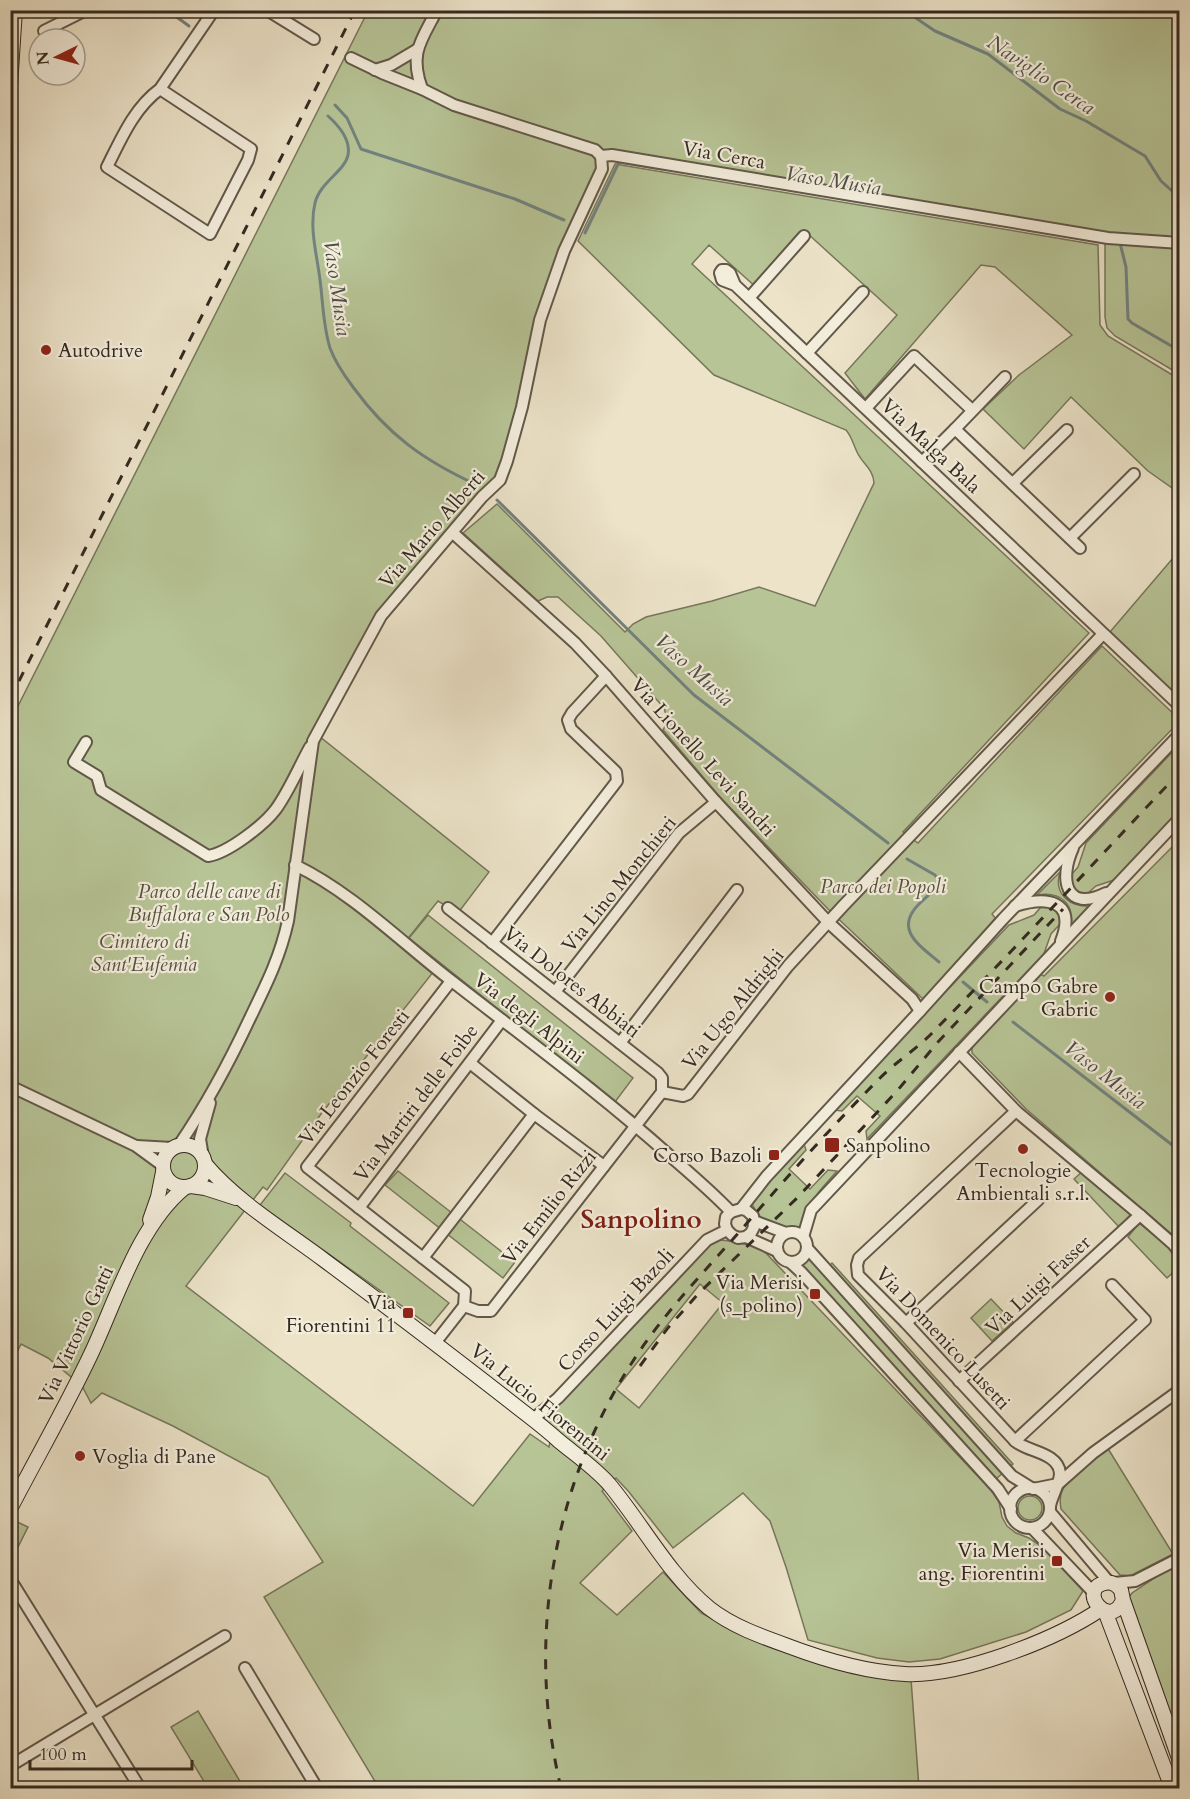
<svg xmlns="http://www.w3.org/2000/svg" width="1190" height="1799" font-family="Cardo,serif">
<rect width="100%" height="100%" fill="#ece3c9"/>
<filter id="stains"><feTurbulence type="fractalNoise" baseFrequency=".00333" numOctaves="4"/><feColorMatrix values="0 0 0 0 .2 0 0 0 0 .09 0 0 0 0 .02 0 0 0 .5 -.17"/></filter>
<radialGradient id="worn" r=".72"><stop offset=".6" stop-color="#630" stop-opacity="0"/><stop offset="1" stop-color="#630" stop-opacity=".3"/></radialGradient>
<!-- green -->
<g fill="#b7c496" stroke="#76775b" stroke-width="1.5" fill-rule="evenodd">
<path d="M 368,11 L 1179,11 L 1179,374 L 1115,336 L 1107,328 L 1105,317 L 1105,235 L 609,150 L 564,247 L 519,408 L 497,478 L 449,529 L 377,613 L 314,732 L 489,872 L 458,913 L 438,901 L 401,947 L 434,971 L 321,1114 L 267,1190 L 263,1187 L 186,1286 L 473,1506 L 530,1434 L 549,1447 L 551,1436 L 534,1418 L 708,1240 C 728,1239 745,1243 763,1250 L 991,1490 L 999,1502 L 1002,1517 L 1007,1526 L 1016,1533 L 1029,1538 L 1042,1547 L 1083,1591 L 1071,1610 L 1026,1632 L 940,1659 L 909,1662 L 877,1658 L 808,1640 L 786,1567 L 770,1521 L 743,1493 L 673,1548 L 629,1492 L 616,1478 L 602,1491 L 632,1531 L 580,1583 L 617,1615 L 663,1572 L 701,1613 L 720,1623 L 911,1679 L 919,1788 L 379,1788 L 264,1597 L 323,1562 L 268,1477 L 173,1426 L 102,1393 L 91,1403 L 82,1386 L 48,1358 L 21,1344 L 11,1365 L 11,720 ZM 700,1284 L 723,1303 L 639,1408 L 616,1389 Z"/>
<path d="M 615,164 L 1098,245 L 1100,325 L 1108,336 L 1179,379 L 1179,497 L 1172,488 L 1148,471 L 1071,397 L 1024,449 L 983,409 L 1019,375 L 1072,335 L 995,267 L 981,265 L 865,399 L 845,373 L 897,315 L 807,233 L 757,288 L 709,245 L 692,264 L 1089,633 L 903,832 L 918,843 L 1102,646 L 1179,719 L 1179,722 L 992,914 L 996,919 L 923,999 L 828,909 L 720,797 L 663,730 L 668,721 L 664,708 L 601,636 L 558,597 L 547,597 L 538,601 L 463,533 L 497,504 L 625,632 L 633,624 L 646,617 L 712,601 L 759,587 L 815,606 L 874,483 C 873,468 863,465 857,452 C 853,444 852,437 846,430 L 714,375 L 578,241 Z"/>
<path d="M 1179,551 L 1179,699 L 1110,632 Z"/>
<path d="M 1179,745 L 1179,814 L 1120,878 L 1096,886 L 1088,893 C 1079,893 1075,892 1070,885 L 1071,875 L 1078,867 L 1086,843 Z"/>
<path d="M 1179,840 L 1179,1243 L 1175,1237 L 1026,1109 L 972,1053 L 972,1044 L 1040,974 L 1044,976 Z"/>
<path d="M 1060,872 C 1053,895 1071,908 1093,906 L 1071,928 C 1075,904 1061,891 1037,895 Z"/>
<path d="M 1050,906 C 1059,909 1059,915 1060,924 L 1051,934 L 1042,959 L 1003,996 L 867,1139 L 866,1131 L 880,1116 L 857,1096 L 842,1111 L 833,1110 L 878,1061 L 918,1021 L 1009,925 L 1034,915 L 1041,907 Z"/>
<path d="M 428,915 L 633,1078 L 615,1102 L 409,938 Z"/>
<path d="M 803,1141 L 806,1150 L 789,1169 L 810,1189 L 828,1170 L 837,1171 C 818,1193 809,1199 802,1228 C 793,1226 785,1228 777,1227 C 765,1224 757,1214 752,1204 L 766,1181 Z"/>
<path d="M 398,1171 L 515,1262 L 503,1278 L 385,1185 Z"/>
<path d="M 1083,1171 L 1131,1214 L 1119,1227 L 1074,1179 Z"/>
<path d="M 285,1173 L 351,1223 L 350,1226 L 449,1303 L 430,1326 L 260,1205 Z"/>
<path d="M 1139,1223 L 1169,1247 L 1179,1265 L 1179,1267 L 1167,1278 L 1128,1237 Z"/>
<path d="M 809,1257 L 1004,1472 L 996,1479 L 801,1266 Z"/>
<path d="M 832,1263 L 1013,1464 L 1009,1468 L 828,1267 Z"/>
<path d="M 991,1299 L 1013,1322 L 992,1341 L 971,1318 Z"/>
<path d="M 1107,1447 L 1173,1554 L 1130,1576 L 1120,1575 L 1061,1509 C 1060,1503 1059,1497 1062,1491 C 1068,1478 1096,1457 1107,1447 Z"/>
<circle cx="1030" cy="1508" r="12"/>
<path d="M 11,1519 L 28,1527 L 11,1561 Z"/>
<path d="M 1177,1563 L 1179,1565 L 1179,1738 L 1128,1606 L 1129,1597 L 1132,1593 Z"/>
<path d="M 198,1711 L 244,1788 L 208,1788 L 171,1727 Z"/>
</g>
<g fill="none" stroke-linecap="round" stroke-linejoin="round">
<!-- stream -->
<g stroke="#72827f" stroke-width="3">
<path d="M 167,10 L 189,26"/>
<path d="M 904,10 L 935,31 L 988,54 L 1060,109 L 1086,121 L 1145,156 L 1161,181 L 1180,198"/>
<path d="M 335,105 L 347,118 L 361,149 L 515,199 L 564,220"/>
<path d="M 328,116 C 338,125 351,140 348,155 C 345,171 320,182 315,203 C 309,228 317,255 320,280 C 323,302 323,326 330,348 C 335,362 344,375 353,387 C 388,435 423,460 477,485"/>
<path d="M 585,233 L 619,162 L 662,169"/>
<path d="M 1120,243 L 1126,267 L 1128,319 L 1132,323 L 1180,351"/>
<path d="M 497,500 L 694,695 L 888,843"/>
<path d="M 907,859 L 935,875 L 939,882 C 935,891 928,895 920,903 C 893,929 919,945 939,962"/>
<path d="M 963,982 L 987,1002"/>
<path d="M 1013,1022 L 1180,1151"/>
</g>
<defs>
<g id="street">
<path d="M 267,10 L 314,39"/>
<path d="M 44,31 L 86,10"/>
<path d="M 351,58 L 382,73 L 422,89 L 454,105 L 595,150 L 601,156 L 612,155 L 1108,238 L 1180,243"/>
<path d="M 375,70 L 391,65 L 418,49"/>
<path d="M 160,89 L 251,149 L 248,160 L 210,234 L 107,167 C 121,139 134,108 160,89 L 214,10"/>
<path d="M 422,89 C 409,53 421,41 437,10"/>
<path d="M 735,285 L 722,280 L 720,273 L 722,270 L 726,270 L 730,273 L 735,285 L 1180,706"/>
<path d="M 749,298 L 804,236"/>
<path d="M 807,353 L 863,292"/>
<path d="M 866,408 L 914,356 L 972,410"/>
<path d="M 955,429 L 1005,377"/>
<path d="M 922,462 L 955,429 L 1080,548"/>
<path d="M 1013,483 L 1067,430"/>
<path d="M 453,533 L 575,643 L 606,676 L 716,802 L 829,923 L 912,999 L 920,1011"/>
<path d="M 1070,538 L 1134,474"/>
<path d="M 86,742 L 74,762 L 97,776 L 101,790 L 208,856 C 228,853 264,825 276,809 C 289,791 299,767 310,747"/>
<path d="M 1073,848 C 1059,879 1065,913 1106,893"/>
<path d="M 295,865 C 353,893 402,943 453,982 C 526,1039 601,1094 670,1156 C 691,1174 712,1192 731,1212"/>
<path d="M 1015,906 C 1047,896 1077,900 1061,941"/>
<path d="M 448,908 L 658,1073 L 662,1078 L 662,1092"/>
<path d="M 492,943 L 617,781 L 616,772 L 571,729 L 568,720 L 572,713 L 606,676"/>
<path d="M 555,992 L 679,833 L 716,802"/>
<path d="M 620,1043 L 737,890"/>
<path d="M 959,1052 L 1016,1111 L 1140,1215 L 1173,1244 L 1180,1253"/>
<path d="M 10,1086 L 136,1146 L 162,1165"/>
<path d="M 1016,1111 L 859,1258 L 857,1265 L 858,1275 L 906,1323 L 1015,1441 C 1027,1452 1058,1452 1060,1473 C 1060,1484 1052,1495 1050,1506"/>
<path d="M 534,1114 L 604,1166"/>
<path d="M 179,1145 C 207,1104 230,1061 251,1016 C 267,983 280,957 288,921 L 313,741 L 381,616 L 482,497 L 500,480 L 507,461 L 522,407 L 540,320 L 564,251 L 602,169 L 601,156"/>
<path d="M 137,1146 L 172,1148"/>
<path d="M 203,1157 L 200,1139 L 210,1103"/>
<path d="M 359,1208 L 502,1020"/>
<path d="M 741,1209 L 746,1210 L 753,1216 L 754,1227 L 751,1233 L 746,1237 L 738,1238 L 732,1235 L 727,1230 L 725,1224 L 726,1217 L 731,1212 L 741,1209 L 766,1177 L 920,1011 L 1003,919 L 1180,734"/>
<path d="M 754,1221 L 786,1233"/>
<circle cx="792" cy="1247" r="15"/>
<path d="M 746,1237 L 777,1251"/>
<path d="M 803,1237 L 811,1210 L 1180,818"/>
<path d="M 807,1248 L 1012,1476 L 1033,1489 L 1058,1484 L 1093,1453 L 1180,1390"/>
<path d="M 423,1258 L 534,1114 L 470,1063"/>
<path d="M 790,1262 L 802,1273 L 998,1489 L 1011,1509"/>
<path d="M 464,1306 L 478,1311 L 491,1311 L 662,1092 L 683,1096 L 688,1094 L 788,966 L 843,906 L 1103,634"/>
<path d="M 906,1323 L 1038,1200"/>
<path d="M 435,1343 L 464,1306 L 465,1291 L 307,1167 L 451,981"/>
<path d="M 959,1381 L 1140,1215"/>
<path d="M 533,1419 L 558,1398 L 707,1240 L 727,1230"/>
<path d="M 1015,1441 L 1145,1320 L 1112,1285"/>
<circle cx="1030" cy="1508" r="20"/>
<path d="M 1050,1512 L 1109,1582"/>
<path d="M 1032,1528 L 1094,1593"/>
<path d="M 10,1579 L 140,1788"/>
<path d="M 1114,1583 L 1135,1581 L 1180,1558"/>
<path d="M 245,1668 L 317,1788"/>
<path d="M 10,1766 L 225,1636"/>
</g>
<g id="secondary">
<path d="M 10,86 L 15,10"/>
<circle cx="184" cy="1166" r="21"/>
<path d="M 205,1164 C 237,1202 284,1230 324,1260 C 390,1309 456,1359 521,1410 C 534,1420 547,1430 559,1441 C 576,1455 595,1468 609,1484 C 643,1525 668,1574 709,1608 C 732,1626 760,1636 788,1646 C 825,1660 866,1672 905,1674 C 960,1677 1055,1640 1101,1609"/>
<path d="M 191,1186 L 205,1188 L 236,1198"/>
<path d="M 150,1220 L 158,1197 L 163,1172"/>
<path d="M 10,1509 C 37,1457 66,1407 91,1354 C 116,1301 138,1226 184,1188"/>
<path d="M 1123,1600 C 1110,1632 1076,1589 1105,1583 C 1112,1581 1117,1585 1121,1590 L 1123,1600 L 1180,1761"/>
<path d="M 1105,1611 L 1172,1788"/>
</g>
</defs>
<!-- street casing -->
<use href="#street" stroke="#62584a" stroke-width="14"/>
<!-- secondary casing -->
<use href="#secondary" stroke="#342a20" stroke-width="16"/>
<!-- street -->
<use href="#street" stroke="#f3eddc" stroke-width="10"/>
<!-- secondary -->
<use href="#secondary" stroke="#f3eddc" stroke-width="14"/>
<!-- rail -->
<g stroke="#342a20" stroke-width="3" stroke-dasharray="10 10" stroke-linecap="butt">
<path d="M 10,699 L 355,10"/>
<path d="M 640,1366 L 667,1329 L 698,1294 L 798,1197 L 897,1091 L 938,1042 L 1063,909"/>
<path d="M 561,1788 C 526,1643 551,1487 633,1361 C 664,1313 704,1272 741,1230 C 786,1178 832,1126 881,1077 C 897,1061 917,1049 933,1032 C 1017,947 1097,859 1180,772"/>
</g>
</g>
<!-- markers -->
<g fill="#8f2418" stroke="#f3eddc" stroke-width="2">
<circle cx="46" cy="350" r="6"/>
<circle cx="1110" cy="997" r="6"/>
<rect x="824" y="1137" width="16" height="16" rx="3"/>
<circle cx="1023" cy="1149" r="6"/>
<rect x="768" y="1149" width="12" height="12" rx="3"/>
<rect x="809" y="1288" width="12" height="12" rx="3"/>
<rect x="402" y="1307" width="12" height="12" rx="3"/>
<circle cx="80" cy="1456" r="6"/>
<rect x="1051" y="1555" width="12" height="12" rx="3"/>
</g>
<g text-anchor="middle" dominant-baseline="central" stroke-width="4.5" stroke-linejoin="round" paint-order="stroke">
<!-- street labels -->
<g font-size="20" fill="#342a20" stroke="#f3eddc">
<text transform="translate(724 155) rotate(10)">Via Cerca</text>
<text transform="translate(931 446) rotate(43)">Via Malga Bala</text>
<text transform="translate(432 529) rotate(-49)">Via Mario Alberti</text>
<text transform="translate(703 757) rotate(48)">Via Lionello Levi Sandri</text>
<text transform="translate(619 884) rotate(-51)">Via Lino Monchieri</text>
<text transform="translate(572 982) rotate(38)">Via Dolores Abbiati</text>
<text transform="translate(733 1009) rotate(-51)">Via Ugo Aldrighi</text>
<text transform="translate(529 1018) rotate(38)">Via degli Alpini</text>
<text transform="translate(354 1077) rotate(-52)">Via Leonzio Foresti</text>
<text transform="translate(416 1103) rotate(-53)">Via Martiri delle Foibe</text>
<text transform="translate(549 1207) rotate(-52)">Via Emilio Rizzi</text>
<text transform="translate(1038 1285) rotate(-43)">Via Luigi Fasser</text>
<text transform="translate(616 1310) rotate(-47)">Corso Luigi Bazoli</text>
<text transform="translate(76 1335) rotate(-65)">Via Vittorio Gatti</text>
<text transform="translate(943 1338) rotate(47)">Via Domenico Lusetti</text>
<text transform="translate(540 1402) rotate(39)">Via Lucio Fiorentini</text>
</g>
<!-- poi labels -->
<g font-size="20" fill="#342a20" stroke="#f3eddc" text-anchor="end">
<text x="58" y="350" text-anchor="start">Autodrive</text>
<text x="1098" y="986">Campo Gabre<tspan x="1098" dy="23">Gabric</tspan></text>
<text x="846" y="1145" text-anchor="start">Sanpolino</text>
<text x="762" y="1155">Corso Bazoli</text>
<text x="1023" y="1170" text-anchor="middle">Tecnologie<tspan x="1023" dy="23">Ambientali s.r.l.</tspan></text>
<text x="803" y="1282">Via Merisi<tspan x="803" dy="23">(s_polino)</tspan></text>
<text x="396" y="1302">Via<tspan x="396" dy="23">Fiorentini 11</tspan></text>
<text x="92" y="1456" text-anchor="start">Voglia di Pane</text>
<text x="1045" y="1550">Via Merisi<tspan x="1045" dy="23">ang. Fiorentini</tspan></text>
</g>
<!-- park labels -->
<g font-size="20" font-style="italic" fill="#55503e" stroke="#f3eddc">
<text x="883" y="886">Parco dei Popoli</text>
<text x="209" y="891">Parco delle cave di<tspan x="209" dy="23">Buffalora e San Polo</tspan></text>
<text x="144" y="941">Cimitero di<tspan x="144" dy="23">Sant'Eufemia</tspan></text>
</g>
<!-- water labels -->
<g font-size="21" font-style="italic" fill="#4e4e48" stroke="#f3eddc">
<text transform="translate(1041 75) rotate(34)">Naviglio Cerca</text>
<text transform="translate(833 181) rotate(9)">Vaso Musia</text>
<text transform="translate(337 288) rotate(82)">Vaso Musia</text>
<text transform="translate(694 670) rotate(42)">Vaso Musia</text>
<text transform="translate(1105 1075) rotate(38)">Vaso Musia</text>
</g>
<!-- district labels -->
<g font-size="26" font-weight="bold" fill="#7a1f14" stroke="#f3eddc">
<text x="641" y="1219">Sanpolino</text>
</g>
</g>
<!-- margin -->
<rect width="1190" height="1799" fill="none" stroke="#ece3c9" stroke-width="36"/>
<rect x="12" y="12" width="1166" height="1775" fill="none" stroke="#342a20" stroke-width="3"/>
<rect x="18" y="18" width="1154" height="1763" fill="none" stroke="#342a20" stroke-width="1.5"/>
<!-- north arrow -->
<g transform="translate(57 57) rotate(265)"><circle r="28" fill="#f3eddc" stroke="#a79f91" stroke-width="1.5"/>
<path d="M0-4.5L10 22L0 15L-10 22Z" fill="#8f2418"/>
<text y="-9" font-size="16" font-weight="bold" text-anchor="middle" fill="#342a20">N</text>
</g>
<!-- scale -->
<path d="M30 1760v9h162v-9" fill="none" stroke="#342a20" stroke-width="3"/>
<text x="39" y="1760" font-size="18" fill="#342a20" stroke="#f3eddc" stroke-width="4.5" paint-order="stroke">100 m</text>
<rect width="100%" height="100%" filter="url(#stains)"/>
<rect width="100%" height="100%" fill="url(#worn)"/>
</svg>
